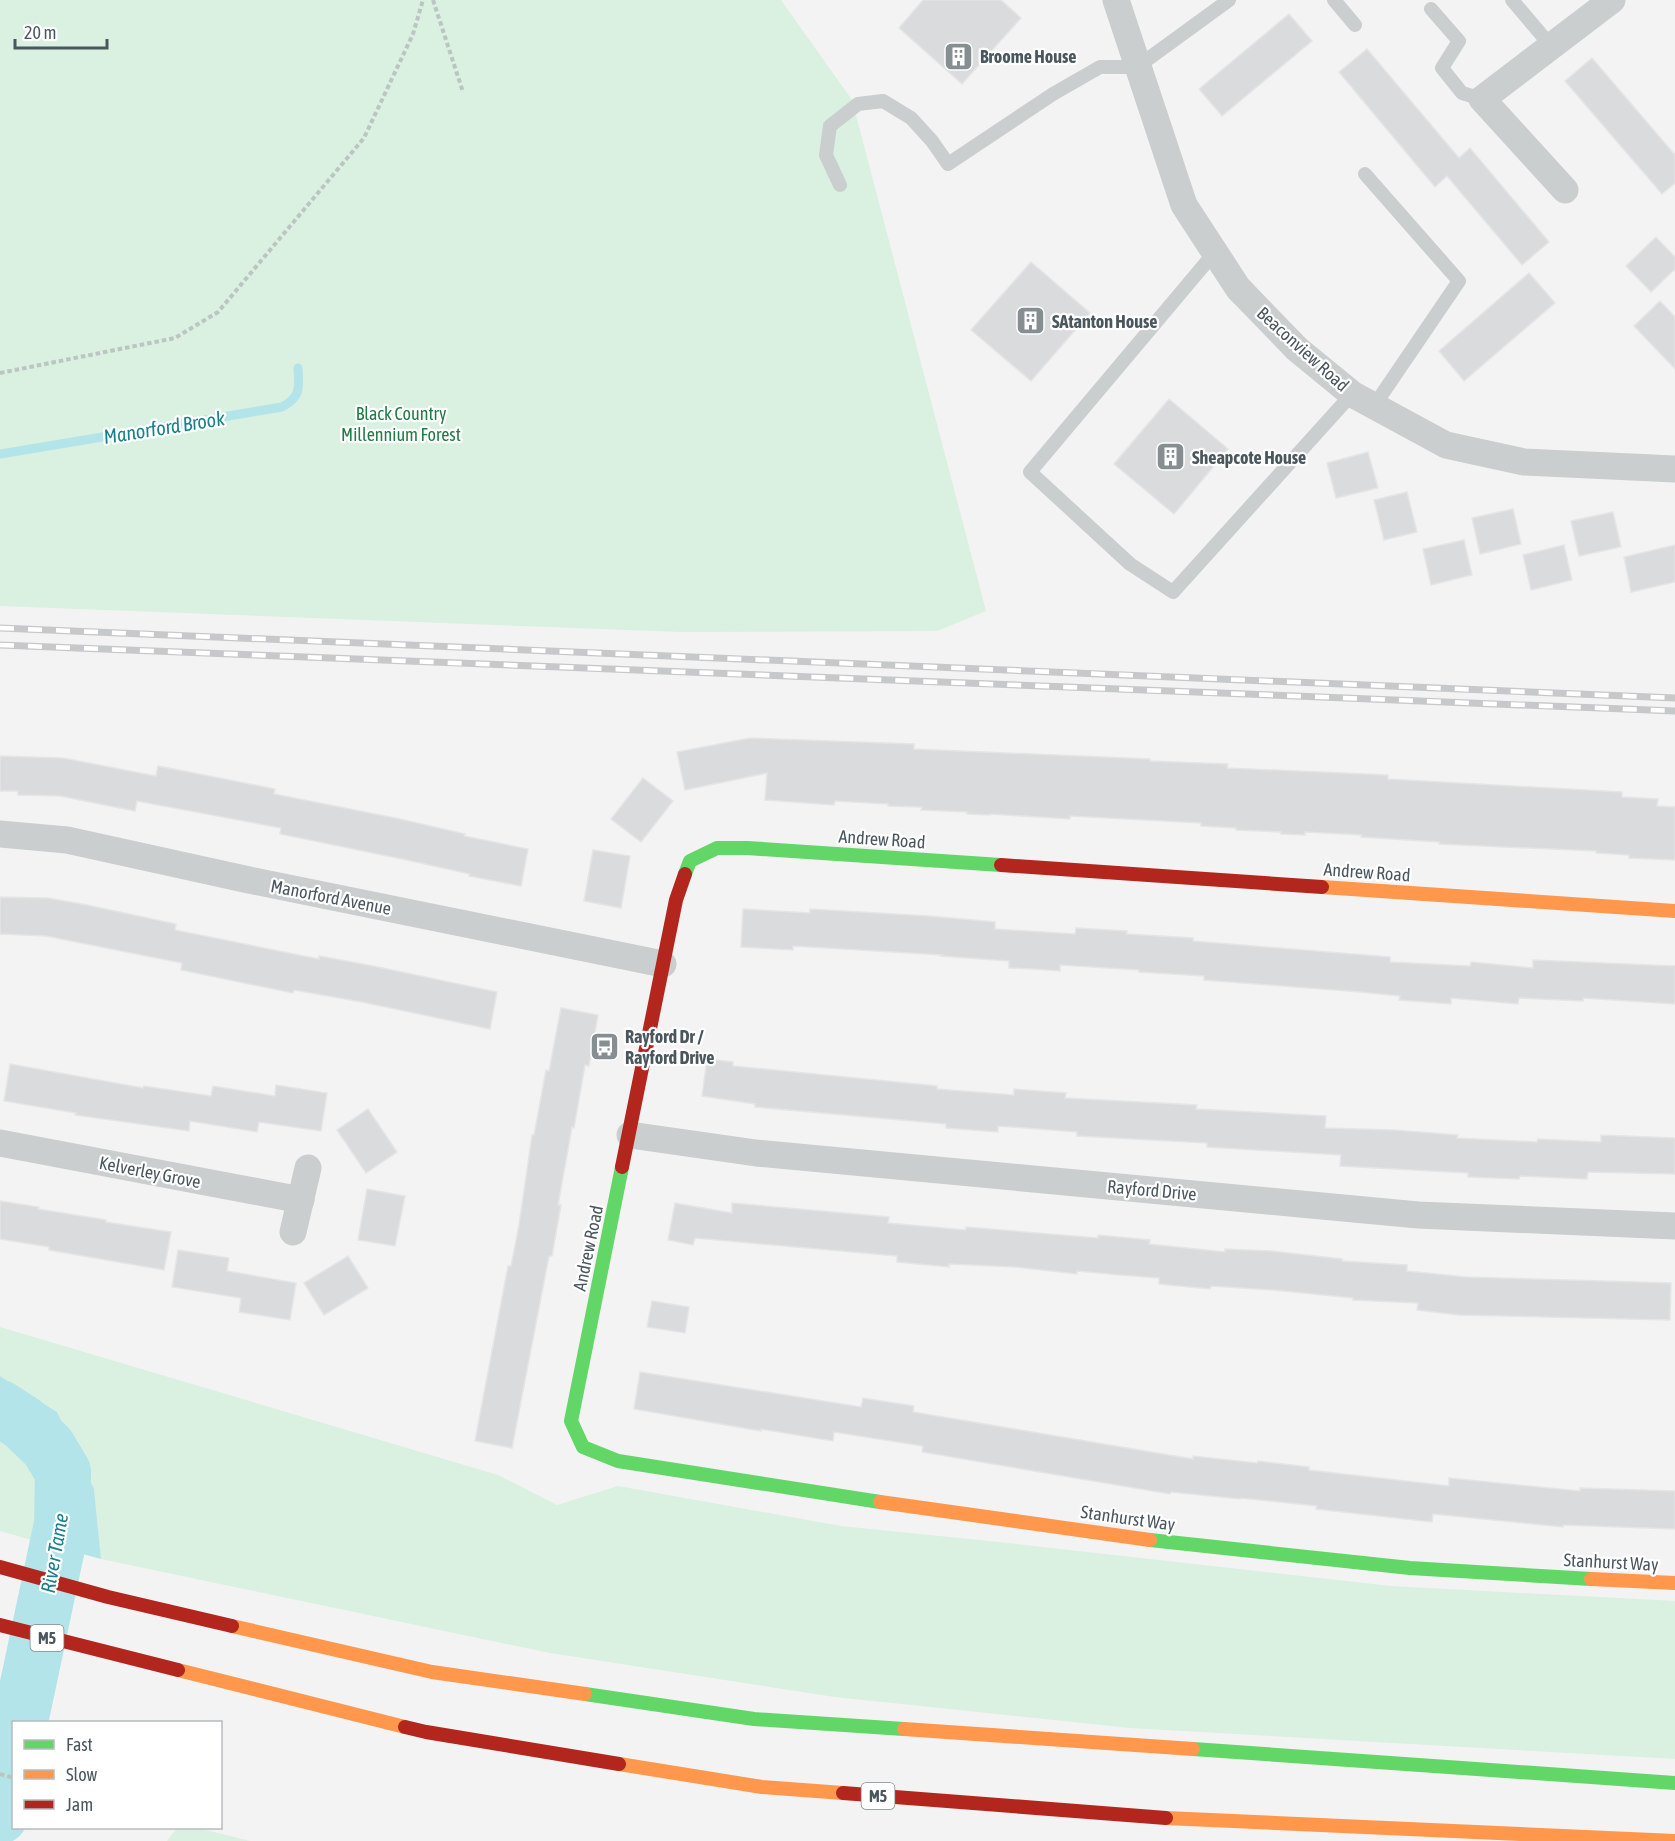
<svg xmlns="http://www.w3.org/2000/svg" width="1675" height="1841" font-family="'Asap Condensed',sans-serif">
<rect width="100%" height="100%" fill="#f3f3f3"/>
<!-- green -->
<g fill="#daf0e0">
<path d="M 0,0 L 781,0 L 852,100 L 986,611 L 937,631 L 681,632 L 0,606 Z"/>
<path d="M 0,1327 L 498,1475 L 557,1505 L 618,1486 L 841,1526 L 1008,1543 L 1391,1586 L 1675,1601 L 1675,1759 L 1130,1728 L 835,1697 L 550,1653 L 101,1559 L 94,1489 L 57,1412 L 0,1376 Z"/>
<path d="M 0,1428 L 15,1437 L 41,1480 L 39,1542 L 0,1531 Z"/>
<path d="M 177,1828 L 198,1828 L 250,1841 L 167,1841 Z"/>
</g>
<!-- water -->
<path fill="#b3e4e9" d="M 0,1376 L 57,1412 L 94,1489 L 101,1559 L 39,1542 L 41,1480 L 15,1437 L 0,1428 Z"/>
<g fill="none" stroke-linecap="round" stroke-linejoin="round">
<!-- stream -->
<g stroke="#b3e4e9" stroke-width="9">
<path d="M 0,454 L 282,407 C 301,397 299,388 298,368"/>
<path d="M 0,1801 L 3,1799"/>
</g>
<!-- river -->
<g stroke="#b3e4e9" stroke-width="56">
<path d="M 0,1408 L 23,1423 L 48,1447 L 63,1472 L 62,1524 L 20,1722"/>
<path d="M 0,1816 L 14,1752"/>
</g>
</g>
<!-- building -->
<g fill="#d9dbdc" stroke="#e5e5e6" stroke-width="1.5">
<path d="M 923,0 L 1001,0 L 1021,18 L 962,84 L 899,28 Z"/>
<path d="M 1289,14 L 1312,41 L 1222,116 L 1199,89 Z"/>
<path d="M 1367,49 L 1459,158 L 1470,148 L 1549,242 L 1522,265 L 1447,176 L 1435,187 L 1339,72 Z"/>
<path d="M 1592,58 L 1675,155 L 1675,183 L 1662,194 L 1565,81 Z"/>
<path d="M 1656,237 L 1675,257 L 1675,269 L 1651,292 L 1626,266 Z"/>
<path d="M 1031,262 L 1090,313 L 1031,381 L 971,330 Z"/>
<path d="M 1529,273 L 1555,303 L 1464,381 L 1439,351 Z"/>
<path d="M 1660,301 L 1675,317 L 1675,369 L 1634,326 Z"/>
<path d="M 1169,399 L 1228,449 L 1174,514 L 1114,464 Z"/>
<path d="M 1368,452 L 1378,488 L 1336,498 L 1327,463 Z"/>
<path d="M 1407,492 L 1417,532 L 1384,540 L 1374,500 Z"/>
<path d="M 1513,509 L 1521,544 L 1480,554 L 1472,518 Z"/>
<path d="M 1613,512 L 1621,547 L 1579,556 L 1571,521 Z"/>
<path d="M 1464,540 L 1472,575 L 1431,585 L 1423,549 Z"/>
<path d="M 1564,545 L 1572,580 L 1531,590 L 1523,555 Z"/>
<path d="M 1675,545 L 1675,582 L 1631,592 L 1624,557 Z"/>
<path d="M 750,738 L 914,744 L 914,749 L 1150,759 L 1150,761 L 1228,764 L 1227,768 L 1388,775 L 1388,779 L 1622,792 L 1622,797 L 1658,799 L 1657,806 L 1675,807 L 1675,860 L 1629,858 L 1629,855 L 1596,853 L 1596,851 L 1439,844 L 1439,842 L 1361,837 L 1362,835 L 1305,832 L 1305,835 L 1281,834 L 1281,832 L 1236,830 L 1236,828 L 1201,826 L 1201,823 L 1070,816 L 1070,819 L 990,814 L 990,815 L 967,814 L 967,812 L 921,810 L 922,807 L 888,806 L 888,804 L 835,801 L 834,805 L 765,800 L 767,773 L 685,790 L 677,752 Z"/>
<path d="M 0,756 L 63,758 L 156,776 L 158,766 L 275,789 L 274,794 L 400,819 L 465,834 L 464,836 L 528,849 L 521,886 L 469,876 L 470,874 L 407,860 L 280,834 L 281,828 L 137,801 L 135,811 L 60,796 L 18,795 L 18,791 L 0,791 Z"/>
<path d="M 643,778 L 673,801 L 641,842 L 611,819 Z"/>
<path d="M 593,850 L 630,856 L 621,908 L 584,901 Z"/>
<path d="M 0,897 L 48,898 L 87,905 L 176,924 L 175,930 L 319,959 L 319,956 L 373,966 L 497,992 L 490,1029 L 362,1002 L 294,990 L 293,993 L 181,970 L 182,963 L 46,936 L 0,934 Z"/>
<path d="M 743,909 L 810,913 L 810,909 L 929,916 L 995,922 L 995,929 L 1075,934 L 1076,928 L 1127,931 L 1127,934 L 1193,938 L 1193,941 L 1390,957 L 1390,962 L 1470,966 L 1471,962 L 1533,968 L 1533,960 L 1675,966 L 1675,1004 L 1583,998 L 1583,1001 L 1519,998 L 1518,1004 L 1451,998 L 1451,1004 L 1399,1000 L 1400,996 L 1360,992 L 1204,980 L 1204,976 L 1139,972 L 1139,970 L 1060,965 L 1060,971 L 1034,969 L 1009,968 L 1009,961 L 941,956 L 942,955 L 793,946 L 793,950 L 741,947 Z"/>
<path d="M 561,1008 L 598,1015 L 589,1066 L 585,1065 L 574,1128 L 572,1127 L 558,1205 L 561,1205 L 552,1256 L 549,1256 L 512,1448 L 475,1441 L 508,1266 L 511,1266 L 519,1225 L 532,1135 L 534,1135 L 546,1070 L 549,1071 Z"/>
<path d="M 707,1059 L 733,1062 L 733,1066 L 937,1086 L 937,1089 L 1014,1095 L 1014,1089 L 1066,1093 L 1065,1098 L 1197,1105 L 1196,1109 L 1326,1116 L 1325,1128 L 1394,1130 L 1458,1135 L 1457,1138 L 1537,1142 L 1538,1139 L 1601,1142 L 1601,1135 L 1675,1138 L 1675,1174 L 1588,1172 L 1587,1179 L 1520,1176 L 1519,1179 L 1468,1177 L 1468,1173 L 1340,1166 L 1341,1155 L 1207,1147 L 1207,1143 L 1077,1136 L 1077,1132 L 998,1126 L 998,1132 L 946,1128 L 946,1124 L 755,1107 L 755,1104 L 702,1096 Z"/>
<path d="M 10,1064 L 143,1088 L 144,1086 L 211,1096 L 213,1086 L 275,1096 L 276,1085 L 327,1093 L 321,1131 L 259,1122 L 257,1132 L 190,1121 L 189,1131 L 75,1115 L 76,1113 L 4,1101 Z"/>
<path d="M 368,1109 L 397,1152 L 366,1173 L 337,1130 Z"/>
<path d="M 367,1189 L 405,1196 L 395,1246 L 358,1240 Z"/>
<path d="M 0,1201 L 39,1207 L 38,1209 L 106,1220 L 106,1222 L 171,1232 L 164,1270 L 49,1250 L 49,1247 L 0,1239 Z"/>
<path d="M 675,1203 L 732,1213 L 732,1203 L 889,1217 L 888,1223 L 966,1230 L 966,1227 L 1098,1238 L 1098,1235 L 1150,1240 L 1149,1244 L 1225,1252 L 1225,1249 L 1271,1251 L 1342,1259 L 1342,1261 L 1407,1265 L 1407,1271 L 1466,1277 L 1671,1283 L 1670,1320 L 1459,1315 L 1417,1310 L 1418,1303 L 1353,1300 L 1353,1298 L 1273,1290 L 1211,1286 L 1210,1289 L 1159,1284 L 1159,1278 L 1120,1275 L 1077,1271 L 1077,1274 L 1015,1267 L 949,1264 L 949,1267 L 897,1262 L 897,1256 L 695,1238 L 693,1245 L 668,1240 Z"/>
<path d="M 178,1250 L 229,1258 L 227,1271 L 296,1283 L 290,1320 L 239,1312 L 241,1298 L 172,1287 Z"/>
<path d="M 348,1256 L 368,1288 L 324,1315 L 304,1283 Z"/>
<path d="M 652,1301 L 689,1307 L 685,1333 L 647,1327 Z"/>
<path d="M 640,1372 L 861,1407 L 863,1398 L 888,1402 L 914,1406 L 913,1412 L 1193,1459 L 1193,1456 L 1257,1463 L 1258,1461 L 1309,1467 L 1309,1470 L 1449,1486 L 1449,1478 L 1580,1491 L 1580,1488 L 1675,1491 L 1675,1529 L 1563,1525 L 1563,1527 L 1433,1514 L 1432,1522 L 1316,1509 L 1317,1506 L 1240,1498 L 1240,1499 L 1171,1492 L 1170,1494 L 922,1452 L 923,1446 L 834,1432 L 833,1441 L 761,1429 L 761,1431 L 634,1409 Z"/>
</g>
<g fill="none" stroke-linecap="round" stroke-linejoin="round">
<!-- path -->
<g stroke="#bbc5c1" stroke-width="4" stroke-dasharray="4.5 3" stroke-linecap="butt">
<path d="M 433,0 L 463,92"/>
<path d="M 0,373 L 175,338 L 218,312 L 364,138 L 413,34 L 423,0"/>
<path d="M 0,1774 L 14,1778"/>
</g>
<!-- lane -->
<g stroke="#cbcece" stroke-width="14">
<path d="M 1334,0 L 1355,25"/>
<path d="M 1512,0 L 1551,46"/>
<path d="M 1431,9 L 1459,41 L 1442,68 L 1462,93 L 1482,99"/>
<path d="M 1365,174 L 1459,281 L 1374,406"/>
<path d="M 840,185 L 826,155 L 830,126 L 858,104 L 883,101 L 911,118 L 932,141 L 948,164 L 1053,94 L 1100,67 L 1137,67 L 1229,0"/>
<path d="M 1215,252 L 1030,472 L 1130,564 L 1173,592 L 1352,394"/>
</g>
<!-- street -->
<g stroke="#cbcece" stroke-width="27">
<path d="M 1116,0 L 1184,205 L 1238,288 L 1297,349 L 1352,394 L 1446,445 L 1524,462 L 1675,469"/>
<path d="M 1565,190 L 1482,99 L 1612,0"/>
<path d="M 0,834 L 67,840 L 249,880 L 663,964"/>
<path d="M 630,1135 L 756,1153 L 1418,1215 L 1675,1226"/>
<path d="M 0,1143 L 301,1200"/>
<path d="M 293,1232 L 308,1168"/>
</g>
<!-- fast -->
<g stroke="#63d668" stroke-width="14">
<path d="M 685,874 L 690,861 L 717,848 L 747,848 L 1001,865"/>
<path d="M 622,1167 L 571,1421 L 583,1447 L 618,1461 L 880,1502"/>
<path d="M 1150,1540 L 1410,1568 L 1591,1579"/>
<path d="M 585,1694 L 754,1719 L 904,1729"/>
<path d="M 1193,1749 L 1675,1783"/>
</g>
<!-- slow -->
<g stroke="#ff974d" stroke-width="14">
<path d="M 1322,887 L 1675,911"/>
<path d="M 880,1502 L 1150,1540"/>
<path d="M 1591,1579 L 1675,1583"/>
<path d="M 232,1626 L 432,1672 L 585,1694"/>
<path d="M 178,1670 L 405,1727"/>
<path d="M 904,1729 L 1193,1749"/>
<path d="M 619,1764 L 762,1787 L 843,1793"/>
<path d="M 1166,1818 L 1675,1841"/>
</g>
<!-- jam -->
<g stroke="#b3261e" stroke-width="14">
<path d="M 1001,865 L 1322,887"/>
<path d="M 622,1167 L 676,900 L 685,874"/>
<path d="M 0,1567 L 108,1597 L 232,1626"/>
<path d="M 0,1625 L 178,1670"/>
<path d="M 405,1727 L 426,1732 L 619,1764"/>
<path d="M 843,1793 L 1166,1818"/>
</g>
<defs>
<g id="rail">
<path d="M 0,628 L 1675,698"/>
<path d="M 0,645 L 1675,711"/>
</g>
</defs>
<!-- rail casing -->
<use href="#rail" stroke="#c7c8c9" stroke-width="7"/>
<!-- rail -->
<use href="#rail" stroke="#fff" stroke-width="4.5" stroke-dasharray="14" stroke-linecap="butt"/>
</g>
<!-- icons -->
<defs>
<symbol id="building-square" viewBox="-11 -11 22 22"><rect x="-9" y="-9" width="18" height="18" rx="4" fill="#868e92" stroke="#fff"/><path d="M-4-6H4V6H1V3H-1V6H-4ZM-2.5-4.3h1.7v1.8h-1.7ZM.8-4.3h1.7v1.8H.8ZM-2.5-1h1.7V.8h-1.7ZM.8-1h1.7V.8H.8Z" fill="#fff"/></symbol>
<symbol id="bus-square" viewBox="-11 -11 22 22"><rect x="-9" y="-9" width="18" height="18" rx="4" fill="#868e92" stroke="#fff"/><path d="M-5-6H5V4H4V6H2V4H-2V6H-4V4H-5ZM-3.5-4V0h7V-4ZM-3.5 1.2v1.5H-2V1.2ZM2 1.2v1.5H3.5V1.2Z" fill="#fff"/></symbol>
</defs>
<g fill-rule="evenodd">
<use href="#building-square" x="942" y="40" width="33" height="33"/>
<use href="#building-square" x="1014" y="304" width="33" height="33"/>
<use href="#building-square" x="1154" y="440" width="33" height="33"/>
<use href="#bus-square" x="588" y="1030" width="33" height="33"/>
</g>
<g text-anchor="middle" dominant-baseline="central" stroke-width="4.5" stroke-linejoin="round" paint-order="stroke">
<!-- shield labels -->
<g fill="#fff" stroke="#81898e" stroke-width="1.5">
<rect x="30.5" y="1625" width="33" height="26" rx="4.5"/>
<rect x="861.5" y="1783" width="33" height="26" rx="4.5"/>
</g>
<g font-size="16" font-weight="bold" fill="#4b575e">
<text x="47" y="1638">M5</text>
<text x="878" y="1796">M5</text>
</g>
<!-- poi labels -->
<g font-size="18" font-weight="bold" fill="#4b575e" stroke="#fff" text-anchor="start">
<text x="980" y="56">Broome House</text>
<text x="1052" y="321">SAtanton House</text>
<text x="1192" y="457">Sheapcote House</text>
<text x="625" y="1036">Rayford Dr /<tspan x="625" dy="21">Rayford Drive</tspan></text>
</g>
<!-- street labels -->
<g font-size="18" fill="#4b575e" stroke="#fff">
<text transform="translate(1303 349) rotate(42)">Beaconview Road</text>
<text transform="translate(882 839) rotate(4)">Andrew Road</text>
<text transform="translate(1367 872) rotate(4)">Andrew Road</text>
<text transform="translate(331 897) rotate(11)">Manorford Avenue</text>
<text transform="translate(150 1172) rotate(11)">Kelverley Grove</text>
<text transform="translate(1152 1190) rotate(5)">Rayford Drive</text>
<text transform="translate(588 1248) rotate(-78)">Andrew Road</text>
<text transform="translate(1128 1518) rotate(8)">Stanhurst Way</text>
<text transform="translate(1611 1562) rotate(3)">Stanhurst Way</text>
</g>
<!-- park labels -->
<g font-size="18" fill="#207b44" stroke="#fff">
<text x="401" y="413">Black Country<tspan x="401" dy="21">Millennium Forest</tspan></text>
</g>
<!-- water labels -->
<g font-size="20" font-style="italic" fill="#19808d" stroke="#fff">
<text transform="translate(164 427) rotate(-9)">Manorford Brook</text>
<text transform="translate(54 1553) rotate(-80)">River Tame</text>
</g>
</g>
<!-- legend -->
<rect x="12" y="1721" width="210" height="108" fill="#ffffff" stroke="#b7bcbf" stroke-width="1.5"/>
<rect x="24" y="1740" width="30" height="9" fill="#63d668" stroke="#b7bcbf" stroke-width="1.5"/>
<text x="66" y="1751" font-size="18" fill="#4b575e">Fast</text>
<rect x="24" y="1770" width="30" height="9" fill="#ff974d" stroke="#b7bcbf" stroke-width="1.5"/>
<text x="66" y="1781" font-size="18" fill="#4b575e">Slow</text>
<rect x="24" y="1800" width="30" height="9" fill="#b3261e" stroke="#b7bcbf" stroke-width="1.5"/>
<text x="66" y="1811" font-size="18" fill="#4b575e">Jam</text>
<!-- scale -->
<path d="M15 39v9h92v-9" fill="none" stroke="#4b575e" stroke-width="3"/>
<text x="24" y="39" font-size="18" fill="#4b575e" stroke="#ffffff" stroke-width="4.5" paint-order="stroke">20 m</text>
</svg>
